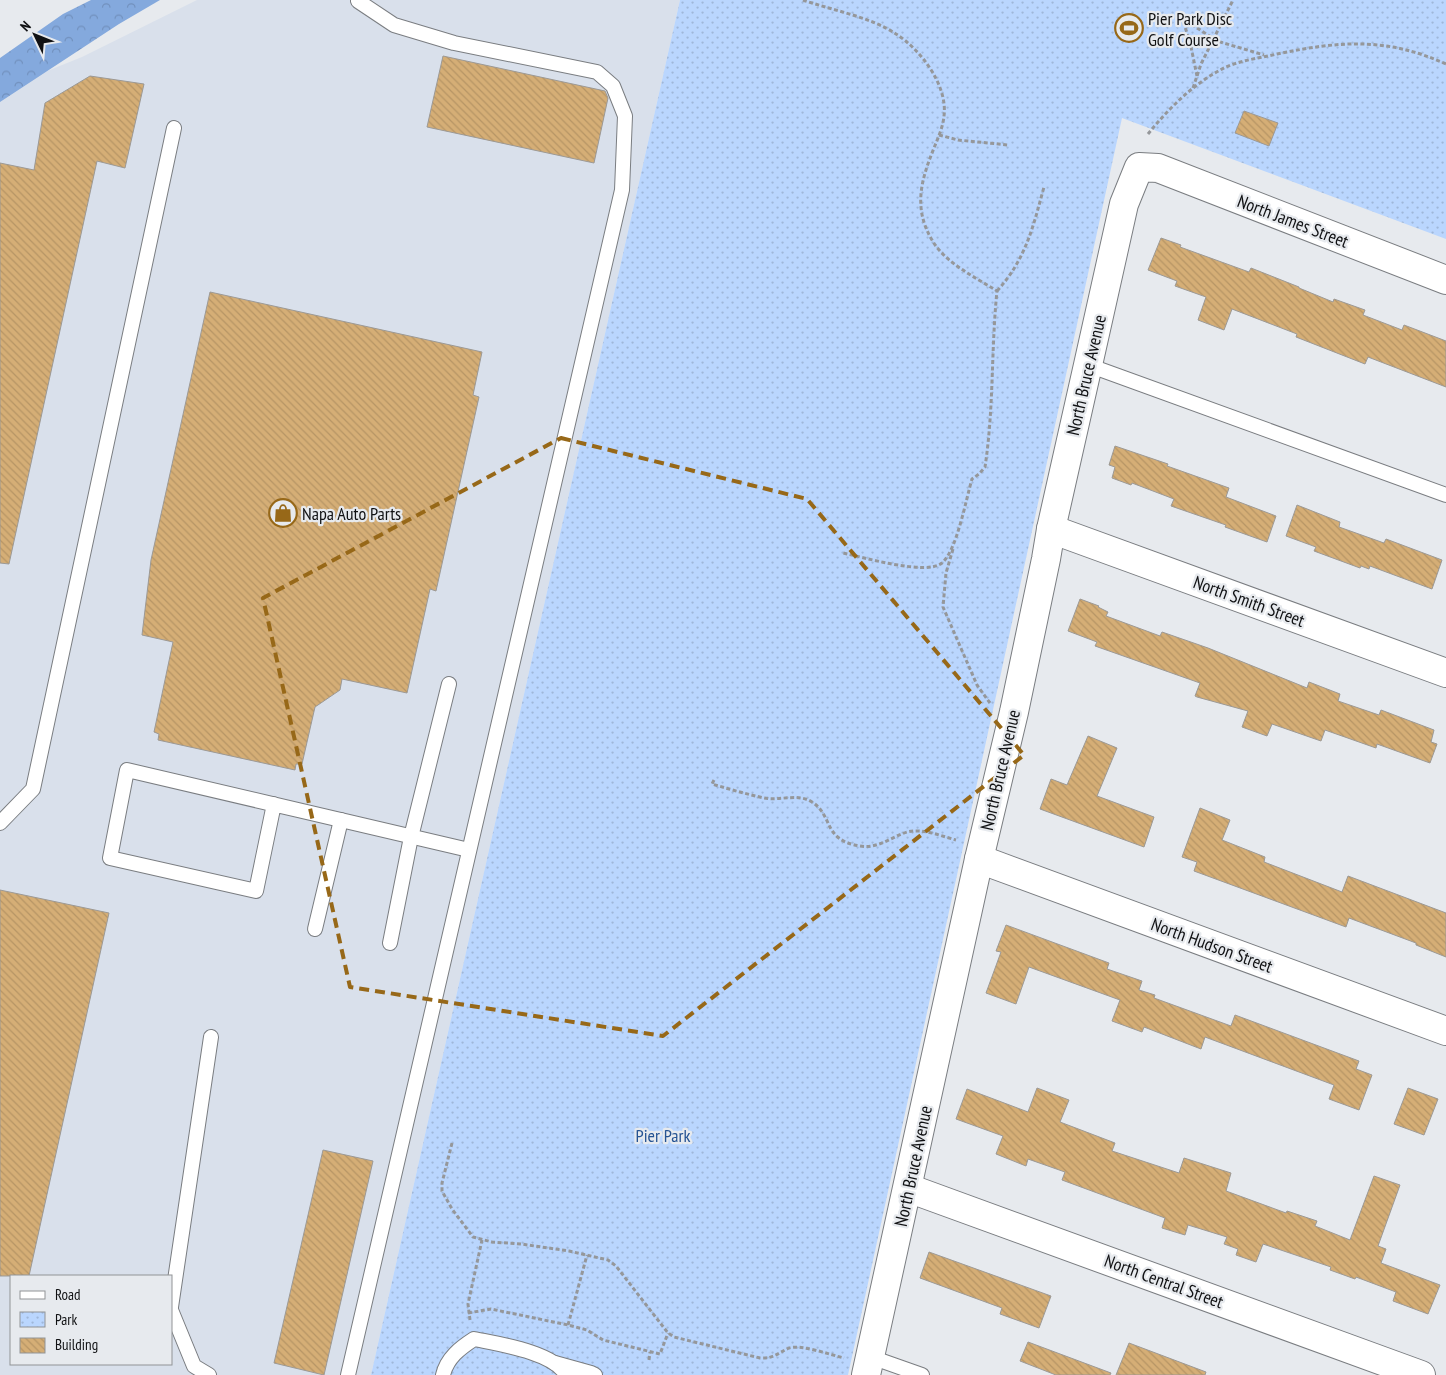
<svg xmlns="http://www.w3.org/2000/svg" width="1446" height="1375" font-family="'PT Sans Narrow',sans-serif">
<defs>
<pattern id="forest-crowns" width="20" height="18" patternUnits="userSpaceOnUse" patternTransform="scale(1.25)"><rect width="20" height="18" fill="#84a9dd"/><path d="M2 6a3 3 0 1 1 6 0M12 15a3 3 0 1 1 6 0" fill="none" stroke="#7190bd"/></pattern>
<pattern id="park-dots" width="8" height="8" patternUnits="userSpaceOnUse" patternTransform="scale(1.25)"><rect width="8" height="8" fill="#bad6fe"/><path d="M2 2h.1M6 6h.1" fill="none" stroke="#9fb7d9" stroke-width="1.8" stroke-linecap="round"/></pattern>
<pattern id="building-back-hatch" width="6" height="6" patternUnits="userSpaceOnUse" patternTransform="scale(1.25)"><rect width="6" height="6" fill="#d5ae76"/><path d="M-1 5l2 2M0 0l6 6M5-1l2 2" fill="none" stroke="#b69565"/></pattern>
</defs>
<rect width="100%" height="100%" fill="#e7eaee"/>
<!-- built -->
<path fill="#d9e0eb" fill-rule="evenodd" d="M 197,0 L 680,0 L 371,1375 L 0,1375 L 0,90 L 82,57 ZM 11,1276 L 171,1276 L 171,1364 L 11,1364 Z"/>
<!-- forest -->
<path fill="url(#forest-crowns)" d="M 91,0 L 160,0 L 119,24 L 0,102 L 0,58 L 63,14 Z"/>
<!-- park -->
<path fill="url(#park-dots)" d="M 680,0 L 1446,0 L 1446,239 L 1122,118 L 848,1375 L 371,1375 Z"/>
<!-- building -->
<g fill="url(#building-back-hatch)" stroke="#9c9995">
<path d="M 443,56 L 605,91 L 608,98 L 594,163 L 427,127 Z"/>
<path d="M 90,76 L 144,84 L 125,168 L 97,161 L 9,564 L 0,563 L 0,163 L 34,170 L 45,103 Z"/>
<path d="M 1244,111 L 1278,123 L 1269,146 L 1235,133 Z"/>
<path d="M 1161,238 L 1181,245 L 1180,247 L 1249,272 L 1251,268 L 1299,287 L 1299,288 L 1333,302 L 1334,299 L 1365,310 L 1363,315 L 1402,330 L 1404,325 L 1446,341 L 1446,387 L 1368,357 L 1365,364 L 1296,337 L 1297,334 L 1232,309 L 1224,330 L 1198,320 L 1206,297 L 1175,286 L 1177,281 L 1148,270 Z"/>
<path d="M 210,292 L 482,352 L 473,395 L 479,397 L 436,591 L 430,589 L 407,693 L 342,679 L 340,690 L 315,707 L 302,764 L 296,764 L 295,770 L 158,740 L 159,734 L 154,732 L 173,642 L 142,635 L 151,560 Z"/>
<path d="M 1115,446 L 1168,464 L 1167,466 L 1229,488 L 1226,497 L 1276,516 L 1267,542 L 1225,527 L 1226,525 L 1171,506 L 1174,499 L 1132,483 L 1131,485 L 1112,478 L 1115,467 L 1109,465 Z"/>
<path d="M 1297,505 L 1340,522 L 1339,527 L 1384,543 L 1386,539 L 1442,560 L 1432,589 L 1370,566 L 1369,569 L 1361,566 L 1360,568 L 1314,551 L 1316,547 L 1286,536 Z"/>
<path d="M 1080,599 L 1099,606 L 1098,607 L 1108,612 L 1106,616 L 1160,636 L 1162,632 L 1208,648 L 1307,688 L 1309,682 L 1340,694 L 1338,701 L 1379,715 L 1381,710 L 1434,730 L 1431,742 L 1437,744 L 1430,763 L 1377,744 L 1376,748 L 1325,730 L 1321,741 L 1272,724 L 1267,736 L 1242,727 L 1248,711 L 1197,697 L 1195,696 L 1200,683 L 1095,646 L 1097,642 L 1068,631 Z"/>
<path d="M 1088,736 L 1117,748 L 1097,796 L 1154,817 L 1144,847 L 1040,809 L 1051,779 L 1067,785 Z"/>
<path d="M 1200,808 L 1230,820 L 1222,840 L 1265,857 L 1264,862 L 1342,892 L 1348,876 L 1446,913 L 1446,957 L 1416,945 L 1416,943 L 1349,918 L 1346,927 L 1194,871 L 1197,862 L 1182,857 Z"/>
<path d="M 0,890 L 109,913 L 29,1276 L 0,1276 Z"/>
<path d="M 1006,925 L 1109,963 L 1107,969 L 1142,981 L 1139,990 L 1155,995 L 1154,998 L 1231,1026 L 1235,1015 L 1359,1061 L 1356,1069 L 1372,1075 L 1359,1110 L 1329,1099 L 1334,1085 L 1205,1037 L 1201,1049 L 1144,1027 L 1142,1032 L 1112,1021 L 1120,1000 L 1029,967 L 1016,1004 L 986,993 L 1001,952 L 996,951 Z"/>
<path d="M 1037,1088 L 1069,1100 L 1060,1122 L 1115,1143 L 1112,1151 L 1179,1173 L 1184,1158 L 1231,1173 L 1226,1191 L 1286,1213 L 1287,1211 L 1317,1221 L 1315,1226 L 1350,1240 L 1374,1176 L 1400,1185 L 1378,1246 L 1386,1249 L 1381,1263 L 1440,1285 L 1428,1314 L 1393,1301 L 1396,1292 L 1356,1277 L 1355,1279 L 1330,1270 L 1331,1267 L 1263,1244 L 1256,1262 L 1236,1255 L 1238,1249 L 1224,1244 L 1227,1237 L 1188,1225 L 1185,1235 L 1162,1228 L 1165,1218 L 1062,1180 L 1065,1172 L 1028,1159 L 1026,1166 L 996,1154 L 1003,1136 L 956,1119 L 967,1089 L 1028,1112 Z"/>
<path d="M 1408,1088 L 1438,1099 L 1424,1135 L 1394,1124 Z"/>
<path d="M 323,1150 L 373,1161 L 324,1375 L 274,1363 Z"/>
<path d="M 929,1252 L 1051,1296 L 1039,1328 L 1000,1314 L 1002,1308 L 920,1278 Z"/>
<path d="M 1028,1342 L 1111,1373 L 1110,1375 L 1056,1375 L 1020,1361 Z"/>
<path d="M 1129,1343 L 1206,1372 L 1205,1375 L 1116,1375 Z"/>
</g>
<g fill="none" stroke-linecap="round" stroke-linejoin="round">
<defs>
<g id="lane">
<path d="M 1088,365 L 1446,495"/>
<path d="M 274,804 L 256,891 L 110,858 L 127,770 C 241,797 355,823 469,850"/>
<path d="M 0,823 L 33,789 L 174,128"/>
<path d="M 315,929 L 341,820"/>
<path d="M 390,943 L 411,837 L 449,684"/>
<path d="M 171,1307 L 211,1037"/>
<path d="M 171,1310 L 194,1366 L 209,1375"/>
<path d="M 871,1357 L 922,1375"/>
<path d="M 555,1363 L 591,1373 L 595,1375"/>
<path d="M 348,1375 L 622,190 L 625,116 L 613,86 L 597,72 L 454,43 L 394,25 L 358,1"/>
<path d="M 443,1375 C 447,1358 460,1348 474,1339 C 498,1344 554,1352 566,1375"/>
</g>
<g id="street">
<path d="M 1051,529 L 1446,673"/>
<path d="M 979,859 L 1446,1031"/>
<path d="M 908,1188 L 1421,1375"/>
<path d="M 866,1375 L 979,859 L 1014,712 L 1046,559 L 1051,529 L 1088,365 L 1124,204 L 1139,167 L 1158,168 L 1446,280"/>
</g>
</defs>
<!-- lane casing -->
<use href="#lane" stroke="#7a7d81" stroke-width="16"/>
<!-- street casing -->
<use href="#street" stroke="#7a7d81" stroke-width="30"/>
<!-- path -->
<g stroke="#95979a" stroke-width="3" stroke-dasharray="4 2.5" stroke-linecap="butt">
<path d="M 803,0 C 831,10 871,17 896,34 C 920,49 948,85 944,116 C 943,127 938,138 934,148 C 921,180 913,208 932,240 C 945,263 975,277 997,291 C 991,349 994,408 985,467 L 979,474 L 972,479 C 966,499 957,550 942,563 C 926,576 863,557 843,553"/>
<path d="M 1197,76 L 1190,42 L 1182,18 L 1217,41 L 1264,55"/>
<path d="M 1193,88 L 1201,64 L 1233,0"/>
<path d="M 1148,134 C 1169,108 1195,82 1226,67 C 1242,60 1260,58 1277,54 C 1340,41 1386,37 1446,64"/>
<path d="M 939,135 L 958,140 L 1008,145"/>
<path d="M 997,291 C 1026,259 1033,227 1044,187"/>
<path d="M 953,549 L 946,573 L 943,607 L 977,685 L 990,703"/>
<path d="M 714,780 L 712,784 C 729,789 746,794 764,798 C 780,801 798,793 812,802 C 834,816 822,840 860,846 C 878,849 891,837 907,832 C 923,828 941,836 956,840"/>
<path d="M 452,1143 L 442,1183 L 442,1191 L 452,1209 L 473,1237 L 492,1242 L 521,1244 L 569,1251 L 608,1260 L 616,1266 L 668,1333 L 674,1337 L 760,1358 C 773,1359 778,1353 789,1348 C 801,1344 831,1355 844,1358"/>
<path d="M 468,1313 L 491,1309 L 568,1325 L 587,1330 L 603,1340 L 660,1354 L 668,1333"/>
<path d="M 470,1320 L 468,1304 L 482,1240"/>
<path d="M 568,1325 L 587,1255"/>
<path d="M 649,1360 L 650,1352"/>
</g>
<!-- lane -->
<use href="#lane" stroke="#fff" stroke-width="14"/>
<!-- street -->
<use href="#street" stroke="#fff" stroke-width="28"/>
</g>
<!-- marked area -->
<path fill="none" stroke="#976818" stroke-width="4" stroke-dasharray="10 6" stroke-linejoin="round" d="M 561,438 L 807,499 L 1024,755 L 663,1036 L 350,987 L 263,598 Z"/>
<!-- icons -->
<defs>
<symbol id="stadium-ring" viewBox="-11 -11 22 22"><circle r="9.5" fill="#e7eaee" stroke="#976818" stroke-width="1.5"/><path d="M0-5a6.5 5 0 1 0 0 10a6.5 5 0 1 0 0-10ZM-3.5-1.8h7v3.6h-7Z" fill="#976818"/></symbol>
<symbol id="shop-ring" viewBox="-11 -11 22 22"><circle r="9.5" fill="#e7eaee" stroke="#976818" stroke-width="1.5"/><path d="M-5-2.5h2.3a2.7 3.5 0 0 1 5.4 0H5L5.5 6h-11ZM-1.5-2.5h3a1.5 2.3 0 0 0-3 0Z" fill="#976818"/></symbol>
</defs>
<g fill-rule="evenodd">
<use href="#stadium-ring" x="1113" y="12" width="32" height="32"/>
<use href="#shop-ring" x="267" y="497" width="32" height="32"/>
</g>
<g text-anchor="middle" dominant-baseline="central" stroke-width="4.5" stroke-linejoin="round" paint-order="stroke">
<!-- poi labels -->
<g font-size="18" fill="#101113" stroke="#e7eaee" text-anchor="start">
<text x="1148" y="18">Pier Park Disc<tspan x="1148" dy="21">Golf Course</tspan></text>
<text x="302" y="513">Napa Auto Parts</text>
</g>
<!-- street labels -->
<g font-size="18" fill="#101113" stroke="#e7eaee">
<text transform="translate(1293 221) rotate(21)">North James Street</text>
<text transform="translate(1086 375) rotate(-77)">North Bruce Avenue</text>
<text transform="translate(1249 601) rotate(20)">North Smith Street</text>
<text transform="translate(1000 770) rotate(-77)">North Bruce Avenue</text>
<text transform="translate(1212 945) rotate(20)">North Hudson Street</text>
<text transform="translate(913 1166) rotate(-78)">North Bruce Avenue</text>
<text transform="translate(1164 1281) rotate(20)">North Central Street</text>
</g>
<!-- park labels -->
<g font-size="18" fill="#255393" stroke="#e7eaee">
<text x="663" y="1135">Pier Park</text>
</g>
</g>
<!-- legend -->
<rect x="10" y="1275" width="162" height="90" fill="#e7eaee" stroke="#919396"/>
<rect x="20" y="1291" width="25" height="8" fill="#ffffff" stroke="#919396"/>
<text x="55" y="1300" font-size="15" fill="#101113">Road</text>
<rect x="20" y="1312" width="25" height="15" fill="url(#park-dots)" stroke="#919396"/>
<text x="55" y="1325" font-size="15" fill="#101113">Park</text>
<rect x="20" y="1338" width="25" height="15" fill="url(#building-back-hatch)" stroke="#919396"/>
<text x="55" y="1350" font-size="15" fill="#101113">Building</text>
<!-- north arrow -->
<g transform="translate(35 35) rotate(313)" stroke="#e7eaee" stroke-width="4" paint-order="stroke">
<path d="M0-4L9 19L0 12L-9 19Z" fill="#101113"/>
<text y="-8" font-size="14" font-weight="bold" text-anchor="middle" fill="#101113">N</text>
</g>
</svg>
